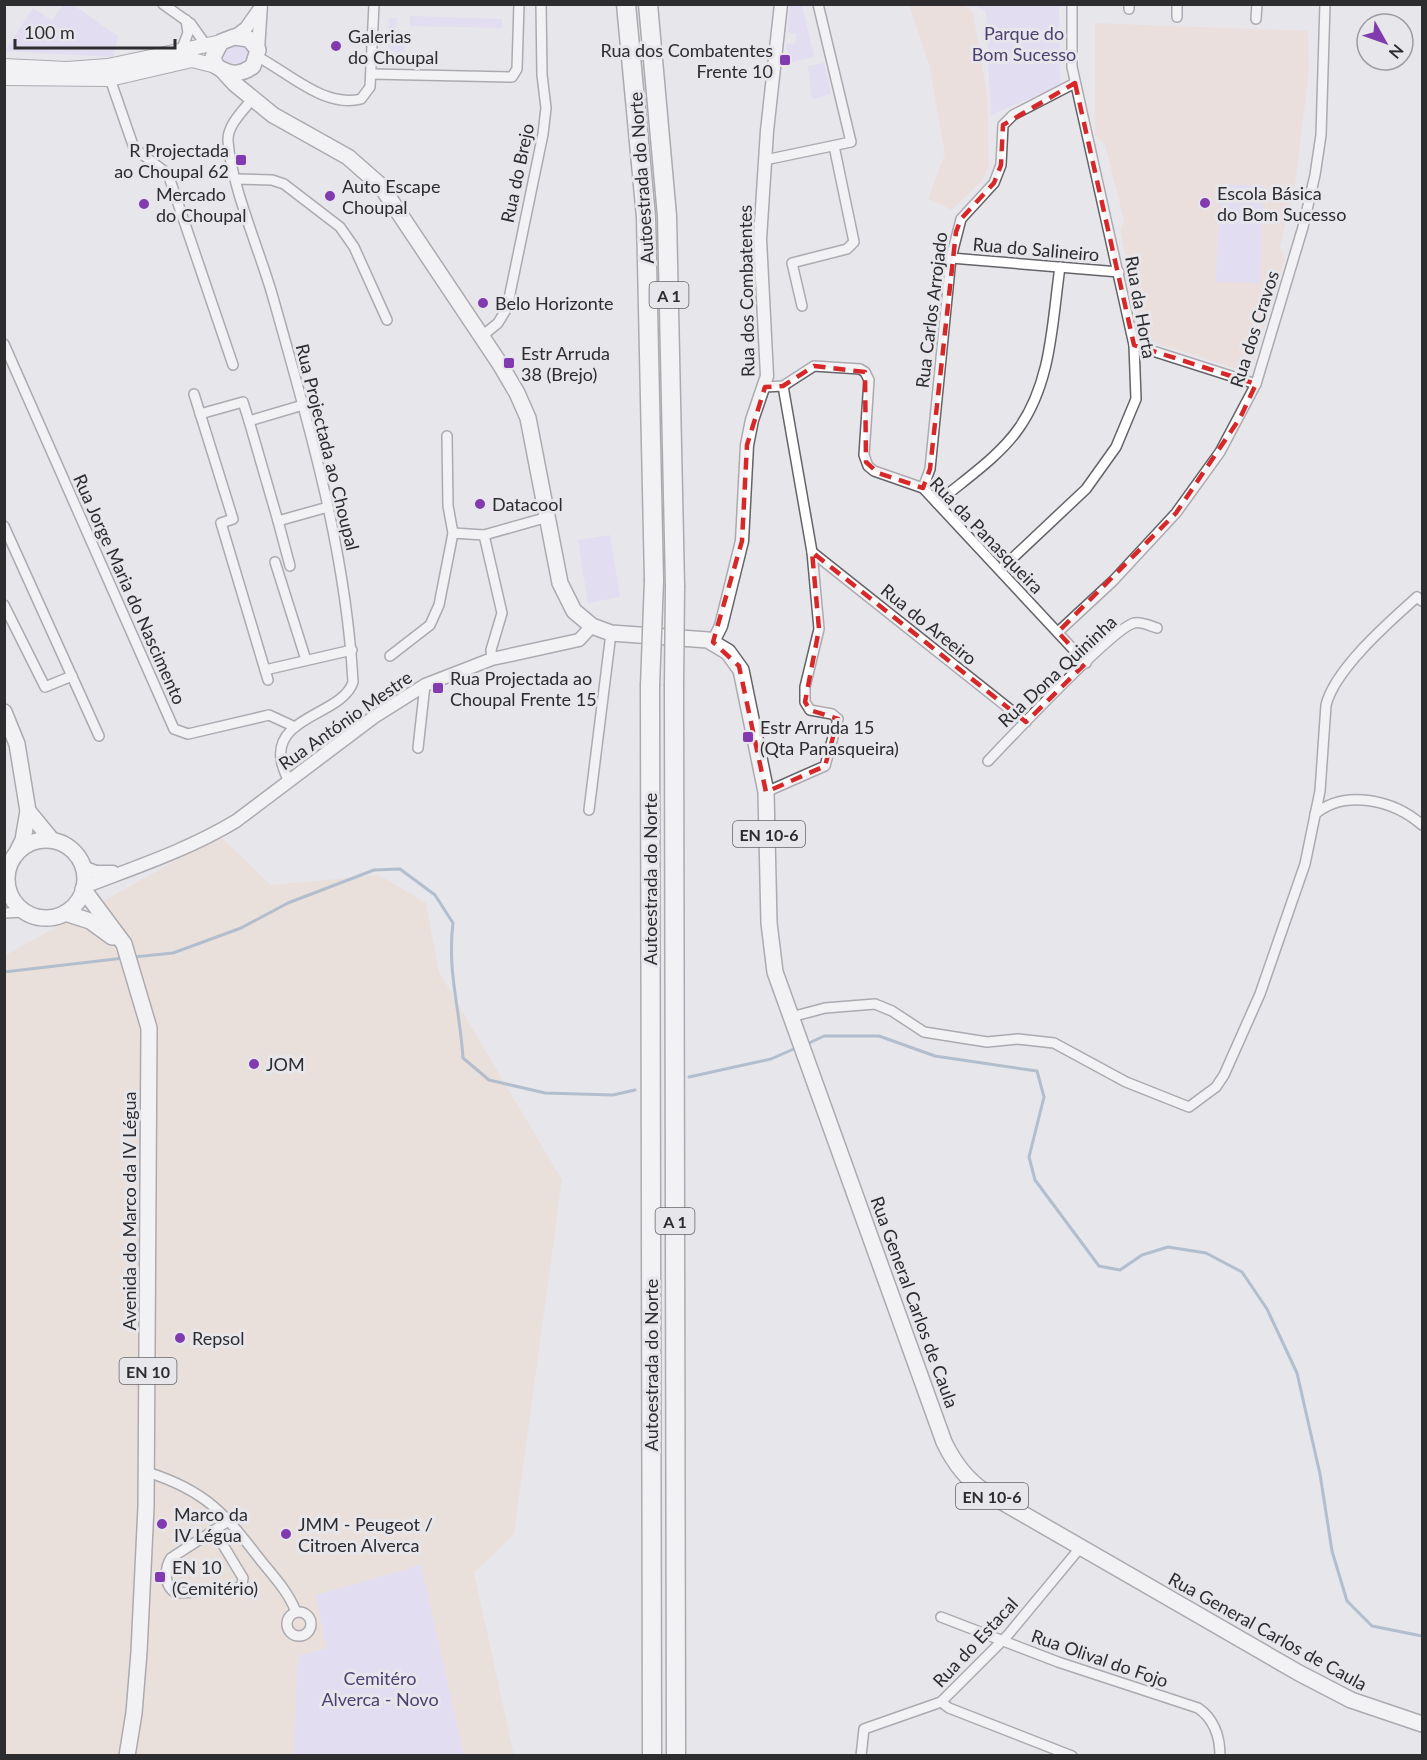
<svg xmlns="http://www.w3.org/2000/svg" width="1427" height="1760" font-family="Lato,sans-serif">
<rect width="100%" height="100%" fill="#e7e6eb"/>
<!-- industrial -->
<path fill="#ecdac9" d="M 220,836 L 271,885 L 379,875 L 426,903 L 439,972 L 562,1180 L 514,1534 L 474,1573 L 514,1755 L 5,1755 L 4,956 Z"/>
<!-- education -->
<g fill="#f0d7ce">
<path d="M 950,4 L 967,7 L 973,12 L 987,95 L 989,167 L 982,181 L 952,210 L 928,199 L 945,154 L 929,64 L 909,5 Z"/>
<path d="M 1095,23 L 1308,31 L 1309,70 L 1295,185 L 1280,247 L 1285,258 L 1254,363 L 1240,370 L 1143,339 L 1120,230 L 1124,220 L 1105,145 L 1095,136 Z"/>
</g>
<!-- green -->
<g fill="#dbd3f5">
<path d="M 63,5 L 73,5 L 118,36 L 113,57 L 5,51 L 33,8 L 52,21 Z"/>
<path d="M 790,5 L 802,5 L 814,57 L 788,63 L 787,44 L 795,44 L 797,34 L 788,32 Z"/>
<path d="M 975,5 L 1059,5 L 1060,85 L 991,115 L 986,12 Z"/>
<path d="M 410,16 L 502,19 L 502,28 L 410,26 Z"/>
<path d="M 389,18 L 397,18 L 396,31 L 405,31 L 404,63 L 395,63 L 395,51 L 388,51 Z"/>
<path d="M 245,44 L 251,50 L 246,65 L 226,66 L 221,56 L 228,45 Z"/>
<path d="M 824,63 L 831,94 L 812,99 L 808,66 Z"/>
<path d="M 1220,184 L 1264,186 L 1260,283 L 1216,282 Z"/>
<path d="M 610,535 L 620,597 L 588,603 L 578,540 Z"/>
<path d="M 421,1565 L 464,1755 L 293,1755 L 298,1656 L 326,1648 L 316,1595 Z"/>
</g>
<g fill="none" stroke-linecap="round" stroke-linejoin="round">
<!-- stream -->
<g stroke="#718eaa" stroke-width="3">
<path d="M 134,957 L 173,953 L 241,928 L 288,903 L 374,870 L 400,869 L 435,895 L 453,923 C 447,972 460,1009 463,1058 L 489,1080 L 545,1093 L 613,1095 L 635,1090"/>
<path d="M 4,972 L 124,958"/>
<path d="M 805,1045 L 824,1036 L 879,1036 L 935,1056 L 1037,1071 L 1044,1097 L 1029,1157 L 1035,1180 L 1099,1266 L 1120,1270 L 1142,1255 L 1168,1247 L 1206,1253 L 1242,1272 L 1267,1309 L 1297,1373 L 1320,1474 L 1332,1551 L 1347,1601 L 1372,1626 L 1422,1636"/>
<path d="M 689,1077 L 771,1059 L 796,1048"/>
</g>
<defs>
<g id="minor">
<path d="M 163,4 L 191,24 L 208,48"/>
<path d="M 1177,4 L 1177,17"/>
<path d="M 1129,9 L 1129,4"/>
<path d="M 1256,19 L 1257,4"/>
<path d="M 181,51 L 188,33 L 186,20"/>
<path d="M 258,57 C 289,73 324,108 361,99 L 370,87 L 374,4"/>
<path d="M 371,74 L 512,77 L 517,69 L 519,4"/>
<path d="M 109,76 L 134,148 L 168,174 L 233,365"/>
<path d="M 253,98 C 244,110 227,125 228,141 C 231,185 259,249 272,294 C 308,421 346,550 353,682 C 343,714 275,716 281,759 C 282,767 286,775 289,782"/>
<path d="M 765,160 L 851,142 L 818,4"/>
<path d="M 236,179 L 272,180 L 284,184 L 340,227 L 354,247 L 387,320"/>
<path d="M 951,258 L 1119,272"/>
<path d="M 802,306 L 792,263 L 847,249 L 854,242 L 834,146"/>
<path d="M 481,337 L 498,323 L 507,308 L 543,134 L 546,108 L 542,75 L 541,4"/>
<path d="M 4,344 L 174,729 L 188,734 L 269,715 L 295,727"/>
<path d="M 1134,345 L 1256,384"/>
<path d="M 765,387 L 783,386 L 814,366 L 860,369 L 865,372 L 869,380 L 864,455 L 868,466 L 874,471 L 923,488 L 1086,663"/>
<path d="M 194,394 L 233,519 L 221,523 L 268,680"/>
<path d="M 303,405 L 249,421 L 278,521 L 328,507"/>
<path d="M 200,414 L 243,402 L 249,421"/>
<path d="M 923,488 L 930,469 L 951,258 L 961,219 L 994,183 L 1001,165 L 1003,125 L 1013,115 L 1075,83"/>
<path d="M 937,503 C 964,480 999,457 1019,428 C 1052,381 1052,322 1060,267"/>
<path d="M 278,521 L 290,566"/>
<path d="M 4,526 L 99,736"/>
<path d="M 453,533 L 484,535 L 548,517"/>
<path d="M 484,535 L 502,613 L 491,650 L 492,659"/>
<path d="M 812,552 L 1026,722"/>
<path d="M 275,562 L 306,660"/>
<path d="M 1000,570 L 1086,489 L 1116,447 L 1136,399 L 1134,345 L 1072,67 L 1072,4"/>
<path d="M 4,605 L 45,687 L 72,676"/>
<path d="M 1058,632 L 1113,581 L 1176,513 L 1220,452 L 1256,384 L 1303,227 L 1315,175 L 1321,135 L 1325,4"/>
<path d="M 390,656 L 430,625 L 439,605 L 453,533 L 448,506 L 447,436"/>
<path d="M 265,670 L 352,650"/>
<path d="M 418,748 L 425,685"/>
<path d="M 988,761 C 1009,739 1113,628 1134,623 C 1141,621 1150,626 1157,628"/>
<path d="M 766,792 L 825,766 L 838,719 L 832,714 L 810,710 L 805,702 L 805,687 L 819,629 L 812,552 L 783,386"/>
<path d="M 589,810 L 611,633"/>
<path d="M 1315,814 C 1346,788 1395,801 1422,825"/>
<path d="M 4,886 L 7,882"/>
<path d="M 4,913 L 25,912"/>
<path d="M 791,1017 L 825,1008 L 875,1004 L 892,1011 L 924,1032 L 987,1042 L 1018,1039 L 1054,1043 L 1126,1082 L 1189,1107 L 1216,1087 L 1224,1075 L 1260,994 L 1305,864 L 1320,791 L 1326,705 C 1335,669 1389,622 1417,597 L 1422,601"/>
<path d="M 147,1472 C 207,1491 225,1514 262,1562 C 275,1578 289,1593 296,1612"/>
<path d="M 214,1530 L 243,1578 L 242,1585 L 235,1590 L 176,1593 C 164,1587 164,1569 171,1558 L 230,1520"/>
<circle cx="299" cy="1624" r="12"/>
<path d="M 941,1617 L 1058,1662 L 1198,1708 C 1214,1719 1220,1737 1220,1756"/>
<path d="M 941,1702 L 949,1708 L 1072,1756"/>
<path d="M 861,1756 L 864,1729 L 941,1702 L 1007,1636 L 1080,1548"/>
</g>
<g id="tertiary">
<path d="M 234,37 L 246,28 L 258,11"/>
<path d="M 258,50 L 261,4"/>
<path d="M 713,642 L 721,626 L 742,541 L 747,445 L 752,420 L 767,376 L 760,239 L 767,131 L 781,4"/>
<path d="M 83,867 L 96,872 L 113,872"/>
<path d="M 84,887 C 136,867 188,850 236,821 L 374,717 L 425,685 L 492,659 L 579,640 L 592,626"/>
</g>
<g id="secondary">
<path d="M 4,66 L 67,69 L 108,66 L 221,42"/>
<path d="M 4,78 L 110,79 L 192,60 L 216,66"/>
</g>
<g id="primary">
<path d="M 234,37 L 249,39 L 258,50 L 253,66 C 240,76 229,75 216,66 L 213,57 L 221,42 Z"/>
<path d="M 223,71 L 235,84 L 273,115 L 348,157 L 381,186 L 500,364 L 517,393 L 528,418 L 560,583 L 574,611 L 592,626 L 611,633 L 708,640 L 728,652 L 741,670 L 766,792 L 769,923 L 775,972 L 944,1442 C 954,1463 966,1479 985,1492 L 1299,1673 L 1351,1700 L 1422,1724"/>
<path d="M 4,712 L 17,744 L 28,811 L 23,840 L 16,854"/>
<path d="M 28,811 L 51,839"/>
<circle cx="46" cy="879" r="39"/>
<path d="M 83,889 L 124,944 L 149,1028 L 146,1507 L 139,1652 L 134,1713 L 127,1756"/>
<path d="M 65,913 L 90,921 L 112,937"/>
</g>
<g id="motorway">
<path d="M 626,4 L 646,217 L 654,580"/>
<path d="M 648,4 L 667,216 L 675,586"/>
<path d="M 650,686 L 652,1756"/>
<path d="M 674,686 L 676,1756"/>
</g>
</defs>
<!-- minor casing -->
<use href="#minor" stroke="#646368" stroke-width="12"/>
<!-- tertiary casing -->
<use href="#tertiary" stroke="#646368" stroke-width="15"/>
<!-- secondary casing -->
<use href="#secondary" stroke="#646368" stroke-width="16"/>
<!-- primary casing -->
<use href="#primary" stroke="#646368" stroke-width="18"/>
<!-- motorway casing -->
<use href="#motorway" stroke="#646368" stroke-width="21"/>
<!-- minor -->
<use href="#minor" stroke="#fff" stroke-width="9"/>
<!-- tertiary -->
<use href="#tertiary" stroke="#fff" stroke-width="12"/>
<!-- secondary -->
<use href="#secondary" stroke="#fff" stroke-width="14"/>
<!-- primary -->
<use href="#primary" stroke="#fff" stroke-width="15"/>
<!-- motorway -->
<use href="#motorway" stroke="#fff" stroke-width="18"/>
<defs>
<g id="motorway-bridge">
<path d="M 650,686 L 654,580"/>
<path d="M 674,686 L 675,586"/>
</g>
</defs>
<!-- motorway-bridge casing -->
<use href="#motorway-bridge" stroke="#646368" stroke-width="21" stroke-linecap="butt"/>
<!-- motorway-bridge -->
<use href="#motorway-bridge" stroke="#fff" stroke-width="18"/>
</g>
<!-- marked area -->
<path d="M0 0H1427V1760H0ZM 1075,83 L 1134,345 L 1256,384 L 1240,418 L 1176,513 L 1058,632 L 1086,663 L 1026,722 L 812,552 L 819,629 L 805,702 L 810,710 L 838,719 L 825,766 L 766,792 L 739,666 L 713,642 L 742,541 L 747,445 L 765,387 L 783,386 L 814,366 L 865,372 L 866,462 L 878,473 L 923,488 L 930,469 L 956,232 L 961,219 L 994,183 L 1001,165 L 1003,125 Z" fill="#e7e6eb" fill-opacity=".55" fill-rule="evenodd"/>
<path fill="none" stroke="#d62828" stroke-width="4.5" stroke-dasharray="12 8" stroke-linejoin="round" d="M 1075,83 L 1134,345 L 1256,384 L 1240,418 L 1176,513 L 1058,632 L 1086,663 L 1026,722 L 812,552 L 819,629 L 805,702 L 810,710 L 838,719 L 825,766 L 766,792 L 739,666 L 713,642 L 742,541 L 747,445 L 765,387 L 783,386 L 814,366 L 865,372 L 866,462 L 878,473 L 923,488 L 930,469 L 956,232 L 961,219 L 994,183 L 1001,165 L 1003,125 Z"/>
<!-- markers -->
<g fill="#823bae" stroke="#e7e6eb" stroke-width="2">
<circle cx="336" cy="46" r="6"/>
<rect x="779" y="54" width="12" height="12" rx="3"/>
<rect x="235" y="154" width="12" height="12" rx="3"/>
<circle cx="330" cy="196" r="6"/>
<circle cx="1205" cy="203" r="6"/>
<circle cx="144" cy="204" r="6"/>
<circle cx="483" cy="303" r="6"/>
<rect x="503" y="357" width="12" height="12" rx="3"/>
<circle cx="480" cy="504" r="6"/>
<rect x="432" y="682" width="12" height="12" rx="3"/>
<rect x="742" y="731" width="12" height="12" rx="3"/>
<circle cx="254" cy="1064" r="6"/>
<circle cx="180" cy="1338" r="6"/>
<circle cx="162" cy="1524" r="6"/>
<circle cx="286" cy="1534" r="6"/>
<rect x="154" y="1571" width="12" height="12" rx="3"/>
</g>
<g text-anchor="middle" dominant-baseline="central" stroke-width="6" stroke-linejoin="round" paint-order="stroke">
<!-- shield labels -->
<g fill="#e7e6eb" stroke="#656467" stroke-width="1.5">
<rect x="649.5" y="282" width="39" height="26" rx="4.5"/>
<rect x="733" y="821" width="72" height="26" rx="4.5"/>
<rect x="655.5" y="1208" width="39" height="26" rx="4.5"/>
<rect x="119.5" y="1358" width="57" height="26" rx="4.5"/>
<rect x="956" y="1483" width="72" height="26" rx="4.5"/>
</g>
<g font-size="16" font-weight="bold" fill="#2d2c2f">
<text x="669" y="295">A 1</text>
<text x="769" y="834">EN 10-6</text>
<text x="675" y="1221">A 1</text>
<text x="148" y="1371">EN 10</text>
<text x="992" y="1496">EN 10-6</text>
</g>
<!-- park labels -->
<g font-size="18" fill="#4f4072" stroke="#e7e6eb">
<text x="1024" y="33">Parque do<tspan x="1024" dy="21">Bom Sucesso</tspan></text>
<text x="380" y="1678">Cemitéro<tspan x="380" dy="21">Alverca - Novo</tspan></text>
</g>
<!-- poi labels -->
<g font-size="18" fill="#2d2c2f" stroke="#e7e6eb" text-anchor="start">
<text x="348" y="36">Galerias<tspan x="348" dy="21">do Choupal</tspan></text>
<text x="773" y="50" text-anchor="end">Rua dos Combatentes<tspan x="773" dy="21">Frente 10</tspan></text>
<text x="229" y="150" text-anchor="end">R Projectada<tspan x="229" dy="21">ao Choupal 62</tspan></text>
<text x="342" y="186">Auto Escape<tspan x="342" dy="21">Choupal</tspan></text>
<text x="1217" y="193">Escola Básica<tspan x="1217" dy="21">do Bom Sucesso</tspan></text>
<text x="156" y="194">Mercado<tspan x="156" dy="21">do Choupal</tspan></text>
<text x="495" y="303">Belo Horizonte</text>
<text x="521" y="353">Estr Arruda<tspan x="521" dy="21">38 (Brejo)</tspan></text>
<text x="492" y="504">Datacool</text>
<text x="450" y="678">Rua Projectada ao<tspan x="450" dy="21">Choupal Frente 15</tspan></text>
<text x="760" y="727">Estr Arruda 15<tspan x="760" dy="21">(Qta Panasqueira)</tspan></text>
<text x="266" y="1064">JOM</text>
<text x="192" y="1338">Repsol</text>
<text x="174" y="1514">Marco da<tspan x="174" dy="21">IV Légua</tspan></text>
<text x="298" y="1524">JMM - Peugeot /<tspan x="298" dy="21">Citroen Alverca</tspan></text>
<text x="172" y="1567">EN 10<tspan x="172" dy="21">(Cemitério)</tspan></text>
</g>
<!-- street labels -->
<g font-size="18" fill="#2d2c2f" stroke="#e7e6eb">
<text transform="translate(517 173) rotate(-78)">Rua do Brejo</text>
<text transform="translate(641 178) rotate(-94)">Autoestrada do Norte</text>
<text transform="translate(1036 249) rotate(5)">Rua do Salineiro</text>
<text transform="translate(746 291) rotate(-91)">Rua dos Combatentes</text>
<text transform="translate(1141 307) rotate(80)">Rua da Horta</text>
<text transform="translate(931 310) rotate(-83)">Rua Carlos Arrojado</text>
<text transform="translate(1254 329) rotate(-72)">Rua dos Cravos</text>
<text transform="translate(328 447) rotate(76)">Rua Projectada ao Choupal</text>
<text transform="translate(987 535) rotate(46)">Rua da Panasqueira</text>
<text transform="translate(130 589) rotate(66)">Rua Jorge Maria do Nascimento</text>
<text transform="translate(929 624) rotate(39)">Rua do Areeiro</text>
<text transform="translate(1057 671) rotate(-43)">Rua Dona Quininha</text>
<text transform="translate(345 720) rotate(-35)">Rua António Mestre</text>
<text transform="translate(650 879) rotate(-90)">Autoestrada do Norte</text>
<text transform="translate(129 1211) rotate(-90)">Avenida do Marco da IV Légua</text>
<text transform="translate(915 1302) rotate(70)">Rua General Carlos de Caula</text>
<text transform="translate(651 1365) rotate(-90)">Autoestrada do Norte</text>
<text transform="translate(1268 1631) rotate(29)">Rua General Carlos de Caula</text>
<text transform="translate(975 1642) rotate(-47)">Rua do Estacal</text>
<text transform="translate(1100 1658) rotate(19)">Rua Olival do Fojo</text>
</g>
</g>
<!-- border -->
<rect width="1427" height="1760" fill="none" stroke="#2d2c2f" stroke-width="12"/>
<!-- north arrow -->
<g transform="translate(1385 42) rotate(130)"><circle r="28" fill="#e7e6eb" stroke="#9d9ca0" stroke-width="1.5"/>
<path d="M0-4.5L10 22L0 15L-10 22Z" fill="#823bae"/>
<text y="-9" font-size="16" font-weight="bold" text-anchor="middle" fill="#2d2c2f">N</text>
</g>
<!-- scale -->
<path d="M15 39v9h160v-9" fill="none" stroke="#2d2c2f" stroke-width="3"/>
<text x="24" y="39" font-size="18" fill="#2d2c2f" stroke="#e7e6eb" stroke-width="4.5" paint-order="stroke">100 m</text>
</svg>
